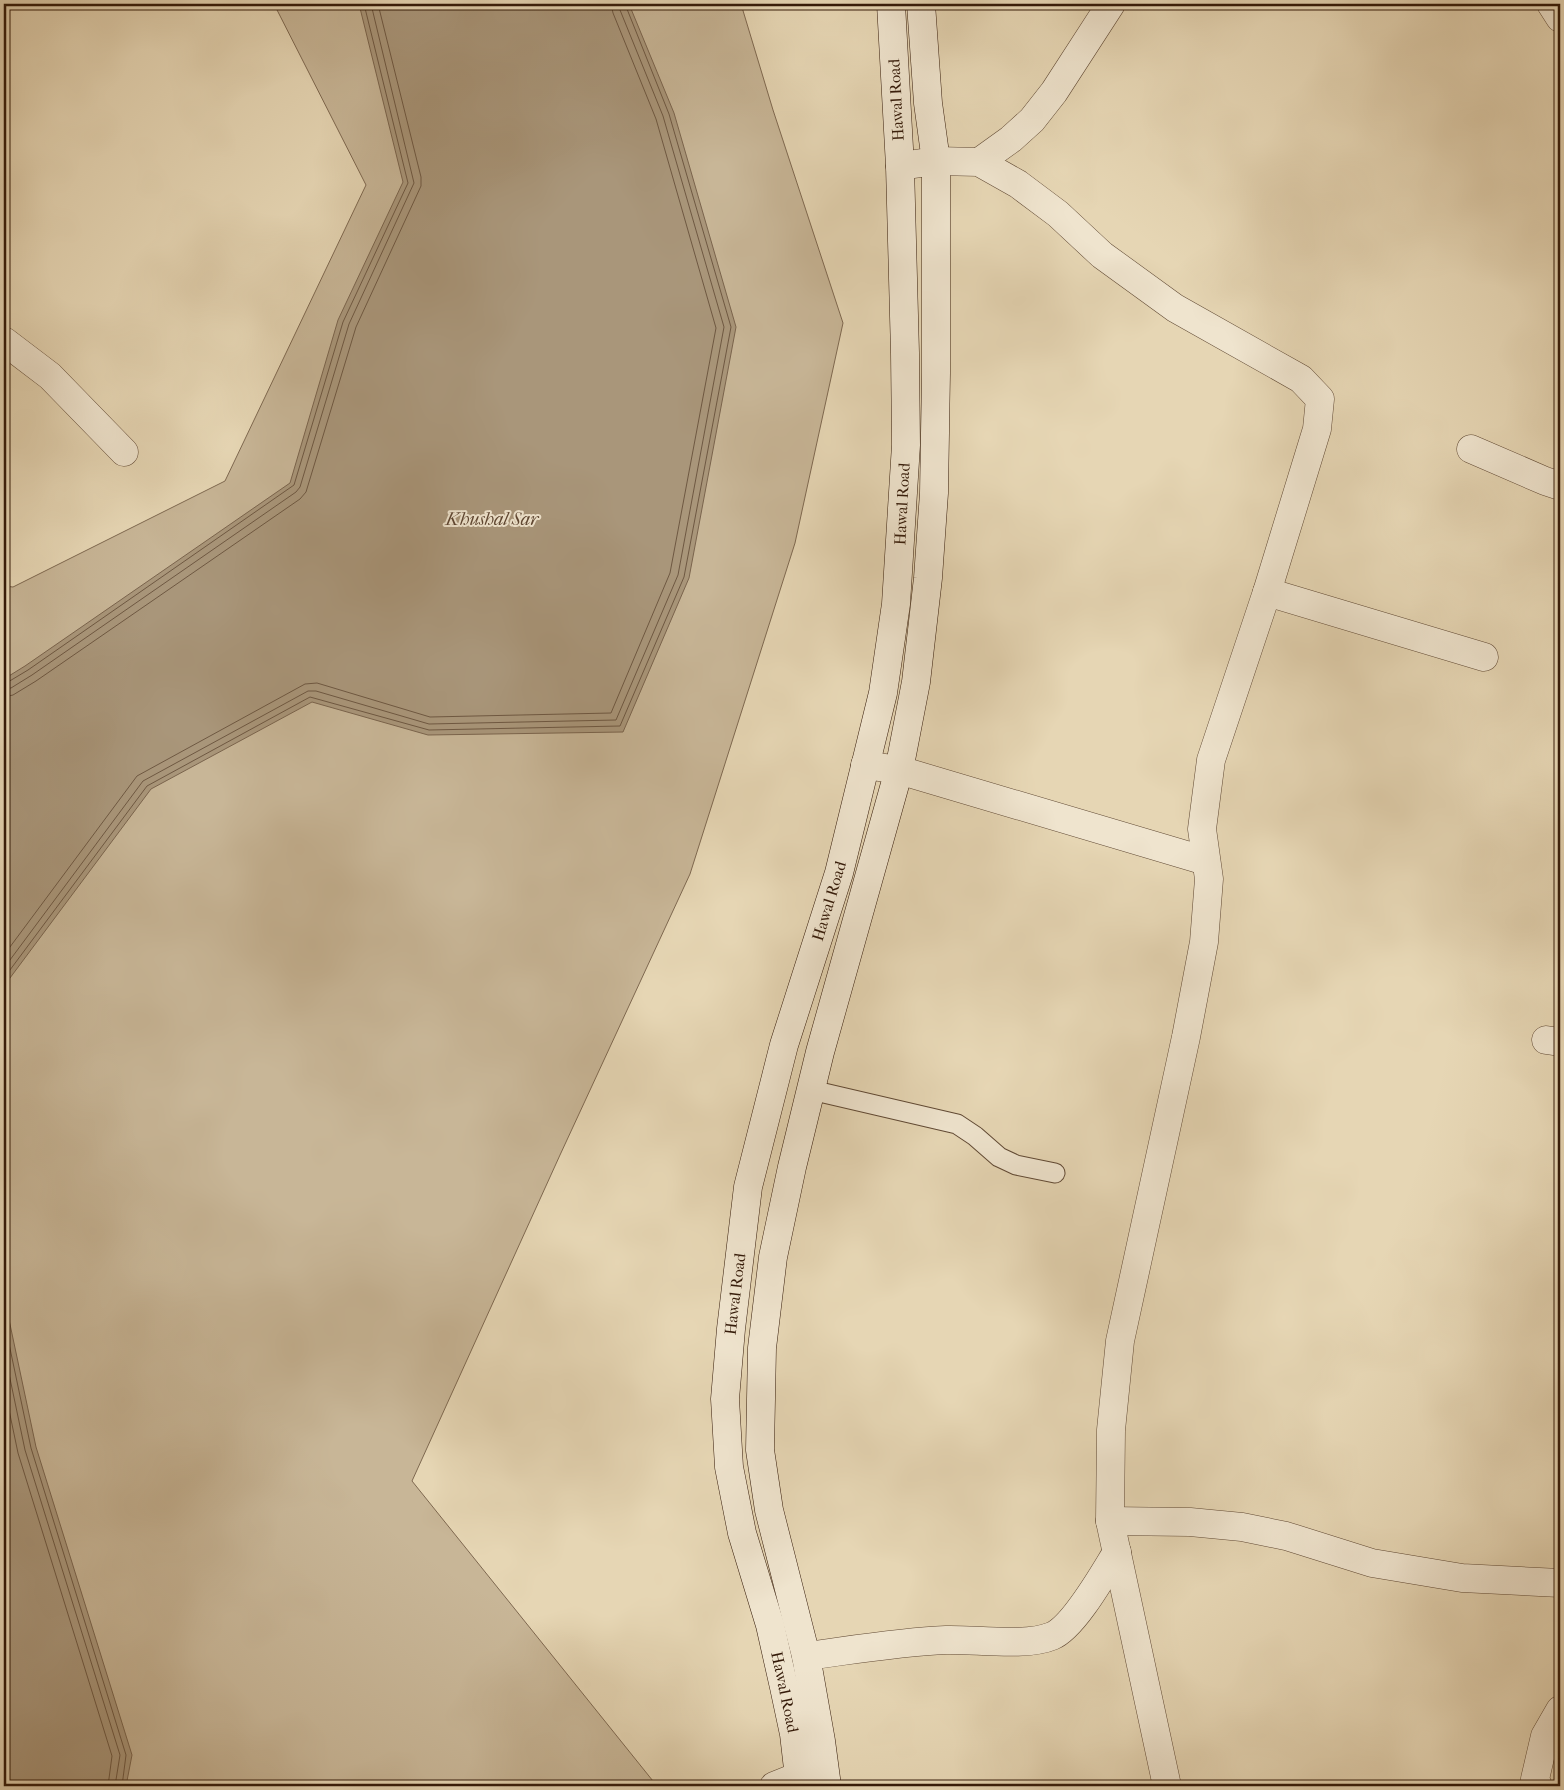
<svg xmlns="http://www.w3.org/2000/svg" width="1564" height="1790" font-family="'IM FELL French Canon',serif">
<rect width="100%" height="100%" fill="#e6d6b4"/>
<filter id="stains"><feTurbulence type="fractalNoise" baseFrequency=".004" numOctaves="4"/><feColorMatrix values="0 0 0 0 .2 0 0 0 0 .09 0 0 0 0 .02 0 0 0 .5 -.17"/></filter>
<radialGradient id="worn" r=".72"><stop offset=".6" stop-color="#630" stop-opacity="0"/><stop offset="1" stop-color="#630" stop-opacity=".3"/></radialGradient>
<!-- green -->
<path fill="#c8b697" stroke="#7e6850" d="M 274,4 L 741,4 L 773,110 L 843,323 L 795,543 L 690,874 L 560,1155 L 412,1481 L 657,1786 L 4,1786 L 4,586 L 13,587 L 225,481 L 366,185 Z"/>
<!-- water -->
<g fill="#a9967a" stroke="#7a644d">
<path d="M 359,4 L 629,4 L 674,113 L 736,327 L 689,578 L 623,732 L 428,735 L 312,702 L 151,789 L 4,986 L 4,679 L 25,666 L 290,483 L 338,320 L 403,182 Z"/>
<path d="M 4,1296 L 36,1447 L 132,1755 L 126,1786 L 4,1786 Z"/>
</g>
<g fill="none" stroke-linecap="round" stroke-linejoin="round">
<!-- shore -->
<g stroke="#6e5842" stroke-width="1">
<path d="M 4,683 L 8,682 L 28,670 L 294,485 L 343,322 L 408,183 L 364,4"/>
<path d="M 4,689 L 11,688 L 32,675 L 296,492 L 300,487 L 349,324 L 414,183 L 371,4"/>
<path d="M 4,697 L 13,695 L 36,681 L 300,499 L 306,492 L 356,327 L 421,186 L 421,177 L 378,4"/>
<path d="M 4,955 L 137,776 L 305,684 L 317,683 L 430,717 L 611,713 L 670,573 L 716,328 L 656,119 L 613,13 L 611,4"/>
<path d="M 4,968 L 143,781 L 308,691 L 316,691 L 429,724 L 616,720 L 678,575 L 724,327 L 663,116 L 620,10 L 619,4"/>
<path d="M 4,978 L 147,786 L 310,697 L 429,730 L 620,726 L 684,577 L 731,327 L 669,114 L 625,4"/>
<path d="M 4,1320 L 31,1448 L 126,1755 L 122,1786"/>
<path d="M 4,1350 L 25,1450 L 120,1755 L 115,1786"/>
<path d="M 4,1386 L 18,1453 L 112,1756 L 108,1786"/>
</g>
<defs>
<path id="service" d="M 811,1090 L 957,1124 L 975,1136 L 999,1157 L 1016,1165 L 1055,1173"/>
<g id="minor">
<path d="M 1551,4 L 1560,18"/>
<path d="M 979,162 L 1011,139 L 1032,120 L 1054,92 L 1111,4"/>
<path d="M 900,166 L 936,161 L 979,162 L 1018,184 L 1058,214 L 1102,255 L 1175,308 L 1301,379 L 1320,399 L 1317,429 L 1267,592 L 1211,760 L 1202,829 L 1209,879 L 1204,942 L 1186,1037 L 1120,1341 L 1111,1430 L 1110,1521 L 1167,1786"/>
<path d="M 4,341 L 50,376 L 124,452"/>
<path d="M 1471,449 L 1545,481 L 1560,486"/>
<path d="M 1267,592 L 1484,657"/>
<path d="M 865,765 L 899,770 L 1206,861"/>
<path d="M 1546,1040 L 1560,1042"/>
<path d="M 1110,1521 L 1190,1522 L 1242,1527 L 1286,1536 L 1372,1563 L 1462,1578 L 1560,1583"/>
<path d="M 806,1656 C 852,1650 899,1642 946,1640 C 975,1639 1026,1647 1052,1636 C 1074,1627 1104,1573 1117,1552"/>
<path d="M 774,1786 L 799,1776"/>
<path d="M 1538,1786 L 1535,1779 L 1545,1736 L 1560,1710"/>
</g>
<g id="secondary">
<path d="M 800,1786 L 794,1734 L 784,1687 L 770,1625 L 742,1533 L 729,1467 L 725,1399 L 731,1329 L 748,1187 L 784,1045 L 839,873 L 883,693 L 896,604 L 906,445 L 905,353 L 900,166 L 891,4"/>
<path d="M 827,1786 L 821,1741 L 806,1656 L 769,1510 L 760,1450 L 762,1348 L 773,1257 L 792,1167 L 820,1052 L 899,770 L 916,682 L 928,578 L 934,493 L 936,373 L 936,161 L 928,103 L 921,4"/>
</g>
</defs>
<!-- service casing -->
<use href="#service" stroke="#604934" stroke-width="21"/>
<!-- minor casing -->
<use href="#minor" stroke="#604934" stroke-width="29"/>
<!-- secondary casing -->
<use href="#secondary" stroke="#341a09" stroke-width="29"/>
<!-- service -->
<use href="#service" stroke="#efe4ce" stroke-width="19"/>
<!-- minor -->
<use href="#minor" stroke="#efe4ce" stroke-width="28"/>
<!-- secondary -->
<use href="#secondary" stroke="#efe4ce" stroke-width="28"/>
</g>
<g text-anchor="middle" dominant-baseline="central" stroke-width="4" stroke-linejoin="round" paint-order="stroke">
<!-- street labels -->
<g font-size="16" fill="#341a09" stroke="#efe4ce">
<text transform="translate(896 100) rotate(-93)">Hawal Road</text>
<text transform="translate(902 504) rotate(-87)">Hawal Road</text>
<text transform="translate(829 901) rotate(-73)">Hawal Road</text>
<text transform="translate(735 1294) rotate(-83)">Hawal Road</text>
<text transform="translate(785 1692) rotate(78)">Hawal Road</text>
</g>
<!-- water labels -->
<g font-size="18" font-style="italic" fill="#5d4531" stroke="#efe4ce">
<text x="492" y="519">Khushal Sar</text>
</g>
</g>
<!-- margin -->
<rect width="1564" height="1790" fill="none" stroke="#e6d6b4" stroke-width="20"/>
<rect x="5" y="5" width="1554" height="1780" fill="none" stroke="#341a09" stroke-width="2.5"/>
<rect x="10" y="10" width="1544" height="1770" fill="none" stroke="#341a09"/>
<rect width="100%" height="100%" filter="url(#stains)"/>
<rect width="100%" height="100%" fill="url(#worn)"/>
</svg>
